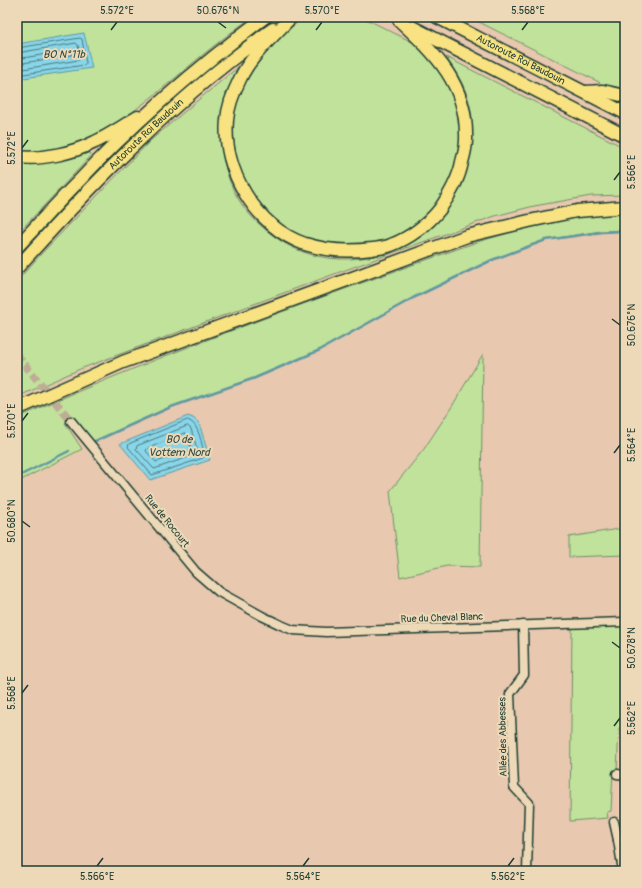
<svg xmlns="http://www.w3.org/2000/svg" width="642" height="888" font-family="Pangolin,sans-serif">
<rect width="100%" height="100%" fill="#e8c8af"/>
<filter id="ink" filterUnits="userSpaceOnUse"><feTurbulence type="fractalNoise" baseFrequency=".025" numOctaves="2"/><feDisplacementMap in="SourceGraphic" scale="8" xChannelSelector="R" yChannelSelector="G"/><feConvolveMatrix kernelMatrix="1 2 1 2 8 2 1 2 1" color-interpolation-filters="sRGB"/></filter>
<g filter="url(#ink)">
<!-- green -->
<g fill="#c0e29b" stroke="#709068">
<path d="M 17,17 L 252,17 C 227,35 203,54 180,74 C 147,101 115,129 74,144 C 56,151 36,151 17,152 Z"/>
<path d="M 275,17 L 282,17 L 247,42 L 17,261 L 17,255 C 74,193 132,129 198,76 C 223,55 249,36 275,17 Z"/>
<path d="M 305,17 L 362,17 L 416,44 L 426,53 L 436,65 L 452,93 L 458,113 L 460,131 L 459,153 L 455,170 L 447,189 L 438,203 L 426,216 L 412,228 L 398,237 L 382,243 L 348,249 L 301,240 L 258,207 L 235,162 L 231,125 L 238,94 L 254,63 L 281,35 Z"/>
<path d="M 469,17 L 625,17 L 625,92 L 603,87 L 599,82 Z"/>
<path d="M 446,57 L 625,148 L 625,195 L 591,196 L 534,206 L 495,216 L 337,273 L 80,369 L 17,397 L 17,281 L 41,254 L 150,141 L 198,100 L 241,65 C 237,74 231,83 228,92 C 216,122 220,160 233,189 C 242,208 255,222 271,234 C 298,255 329,262 362,258 C 368,257 374,256 380,255 C 414,248 443,219 460,190 C 462,186 464,181 465,176 C 473,153 475,129 470,105 C 466,88 456,71 446,57 Z"/>
<path d="M 86,151 L 90,152 L 91,156 L 17,234 L 17,161 Z"/>
<path d="M 618,213 L 625,213 L 625,230 L 600,231 L 546,240 L 492,260 L 413,298 L 320,350 L 255,378 L 171,407 L 93,442 L 75,418 L 65,423 L 82,449 L 17,482 L 17,418 C 167,351 322,297 477,242 L 523,229 L 573,218 Z"/>
<path d="M 483,354 L 480,567 L 447,566 L 400,577 L 390,491 L 424,449 L 451,408 Z"/>
<path d="M 625,528 L 625,555 L 569,557 L 569,537 Z"/>
<path d="M 625,626 L 623,680 L 625,681 L 625,728 L 619,728 L 617,770 L 613,770 L 611,811 L 607,812 L 608,818 L 570,821 L 572,628 Z"/>
</g>
<!-- water -->
<g fill="#89d5e9" stroke="#5f98a1">
<path d="M 84,33 L 92,68 L 17,79 L 17,44 Z"/>
<path d="M 188,416 L 193,418 L 199,423 L 210,460 L 150,480 L 120,444 Z"/>
</g>
<g fill="none" stroke-linecap="round" stroke-linejoin="round">
<!-- shore -->
<g stroke="#497a7c" stroke-width="1">
<path d="M 17,48 L 80,38 L 82,39 L 86,63 L 85,65 L 17,75"/>
<path d="M 17,53 L 76,43 L 78,45 L 80,58 L 79,60 L 17,70"/>
<path d="M 17,59 L 71,50 L 73,53 L 72,55 L 17,64"/>
<path d="M 188,420 C 200,424 201,445 205,455 L 203,458 L 152,475 L 128,447 L 129,444 Z"/>
<path d="M 188,426 L 191,429 L 198,452 L 197,454 L 154,469 L 136,449 L 137,446 Z"/>
<path d="M 185,433 L 187,435 L 191,448 L 190,451 L 156,462 L 146,451 L 147,449 Z"/>
</g>
<!-- stream -->
<g stroke="#5f98a1" stroke-width="2.5">
<path d="M 93,442 L 171,407 L 255,378 L 320,350 L 413,298 L 492,260 L 546,240 L 602,232 L 625,231"/>
<path d="M 17,477 L 69,451"/>
</g>
<!-- minor-tunnel -->
<path stroke="#c0ac96" stroke-width="8" stroke-dasharray="8 4" stroke-linecap="butt" d="M 17,355 L 71,421"/>
<defs>
<g id="minor">
<path d="M 71,421 L 196,572 L 219,592 L 262,616 L 281,625 L 293,630 L 326,632 L 625,622"/>
<path d="M 523,625 L 524,675 L 510,694 L 514,787 L 529,803 L 527,871"/>
<path d="M 617,774 L 625,775"/>
<path d="M 614,822 L 618,840"/>
<path d="M 623,871 L 618,840 L 625,838"/>
</g>
<g id="highway">
<path d="M 291,17 C 274,36 251,55 240,79 C 234,91 228,106 227,120 C 222,170 256,227 305,244 C 327,251 349,252 372,249 C 378,248 385,248 391,245 C 410,238 428,224 440,209 C 450,194 459,179 462,162 C 464,155 466,147 466,140 C 468,85 436,54 399,20"/>
<path id="s1" d="M 437,17 L 625,113"/>
<path d="M 412,27 L 625,136"/>
<path d="M 585,92 L 603,91 L 625,96"/>
<path d="M 17,157 C 42,160 73,153 95,142 C 110,135 124,125 138,117"/>
<path d="M 17,247 C 37,226 56,204 77,183 C 134,122 198,67 265,17"/>
<path id="s2" d="M 17,268 C 95,181 177,96 273,29"/>
<path d="M 17,409 L 123,362 L 467,236 L 529,221 L 577,211 L 625,207"/>
</g>
</defs>
<!-- minor casing -->
<use href="#minor" stroke="#1f3d34" stroke-width="11"/>
<!-- highway casing -->
<use href="#highway" stroke="#1f3d34" stroke-width="15"/>
<!-- minor -->
<use href="#minor" stroke="#edd9b7" stroke-width="8"/>
<!-- highway -->
<use href="#highway" stroke="#f8e281" stroke-width="12"/>
</g>
</g>
<!-- ticks -->
<path fill="none" stroke="#1f3d34" stroke-width="1.5" d="M 218,22 L 226,28M 111,30 L 117,22M 316,30 L 322,22M 522,30 L 528,22M 22,148 L 28,140M 614,180 L 620,172M 612,319 L 620,325M 22,421 L 28,413M 614,453 L 620,445M 22,521 L 30,527M 612,642 L 620,648M 22,693 L 28,685M 614,726 L 620,718M 97,866 L 103,858M 303,866 L 309,858M 508,866 L 514,858"/>
<g text-anchor="middle" dominant-baseline="central" stroke-width="4" stroke-linejoin="round" paint-order="stroke">
<!-- street labels -->
<g font-size="10" fill="#1f3d34" stroke="#edd9b7">
<text stroke="none"><textPath href="#s1" startOffset="94">Autoroute Roi Baudouin</textPath></text>
<text stroke="none"><textPath href="#s2" startOffset="186">Autoroute Roi Baudouin</textPath></text>
<text transform="translate(167 521) rotate(51)">Rue de Rocourt</text>
<text transform="translate(442 618) rotate(-2)">Rue du Cheval Blanc</text>
<text transform="translate(503 737) rotate(-91)">Allée des Abbesses</text>
</g>
<!-- water labels -->
<g font-size="11" font-style="italic" fill="#2a4c46" stroke="#edd9b7">
<text x="64" y="54">BO N°11b</text>
<text x="179" y="439">BO de<tspan x="179" dy="13">Vottem Nord</tspan></text>
</g>
</g>
<!-- margin -->
<rect width="642" height="888" fill="none" stroke="#edd9b7" stroke-width="44"/>
<rect x="22" y="22" width="598" height="844" fill="none" stroke="#1f3d34" stroke-width="1.5"/>
<g font-size="10" text-anchor="middle" fill="#1f3d34">
<text x="117" y="14">5.572°E</text>
<text x="218" y="14">50.676°N</text>
<text x="322" y="14">5.570°E</text>
<text x="528" y="14">5.568°E</text>
<text transform="translate(11 148) rotate(-90)" y="4">5.572°E</text>
<text transform="translate(631 172) rotate(-90)" y="4">5.566°E</text>
<text transform="translate(631 325) rotate(-90)" y="4">50.676°N</text>
<text transform="translate(11 421) rotate(-90)" y="4">5.570°E</text>
<text transform="translate(631 445) rotate(-90)" y="4">5.564°E</text>
<text transform="translate(11 521) rotate(-90)" y="4">50.680°N</text>
<text transform="translate(631 648) rotate(-90)" y="4">50.678°N</text>
<text transform="translate(11 693) rotate(-90)" y="4">5.568°E</text>
<text transform="translate(631 718) rotate(-90)" y="4">5.562°E</text>
<text x="97" y="880">5.566°E</text>
<text x="303" y="880">5.564°E</text>
<text x="508" y="880">5.562°E</text>
</g>
</svg>
